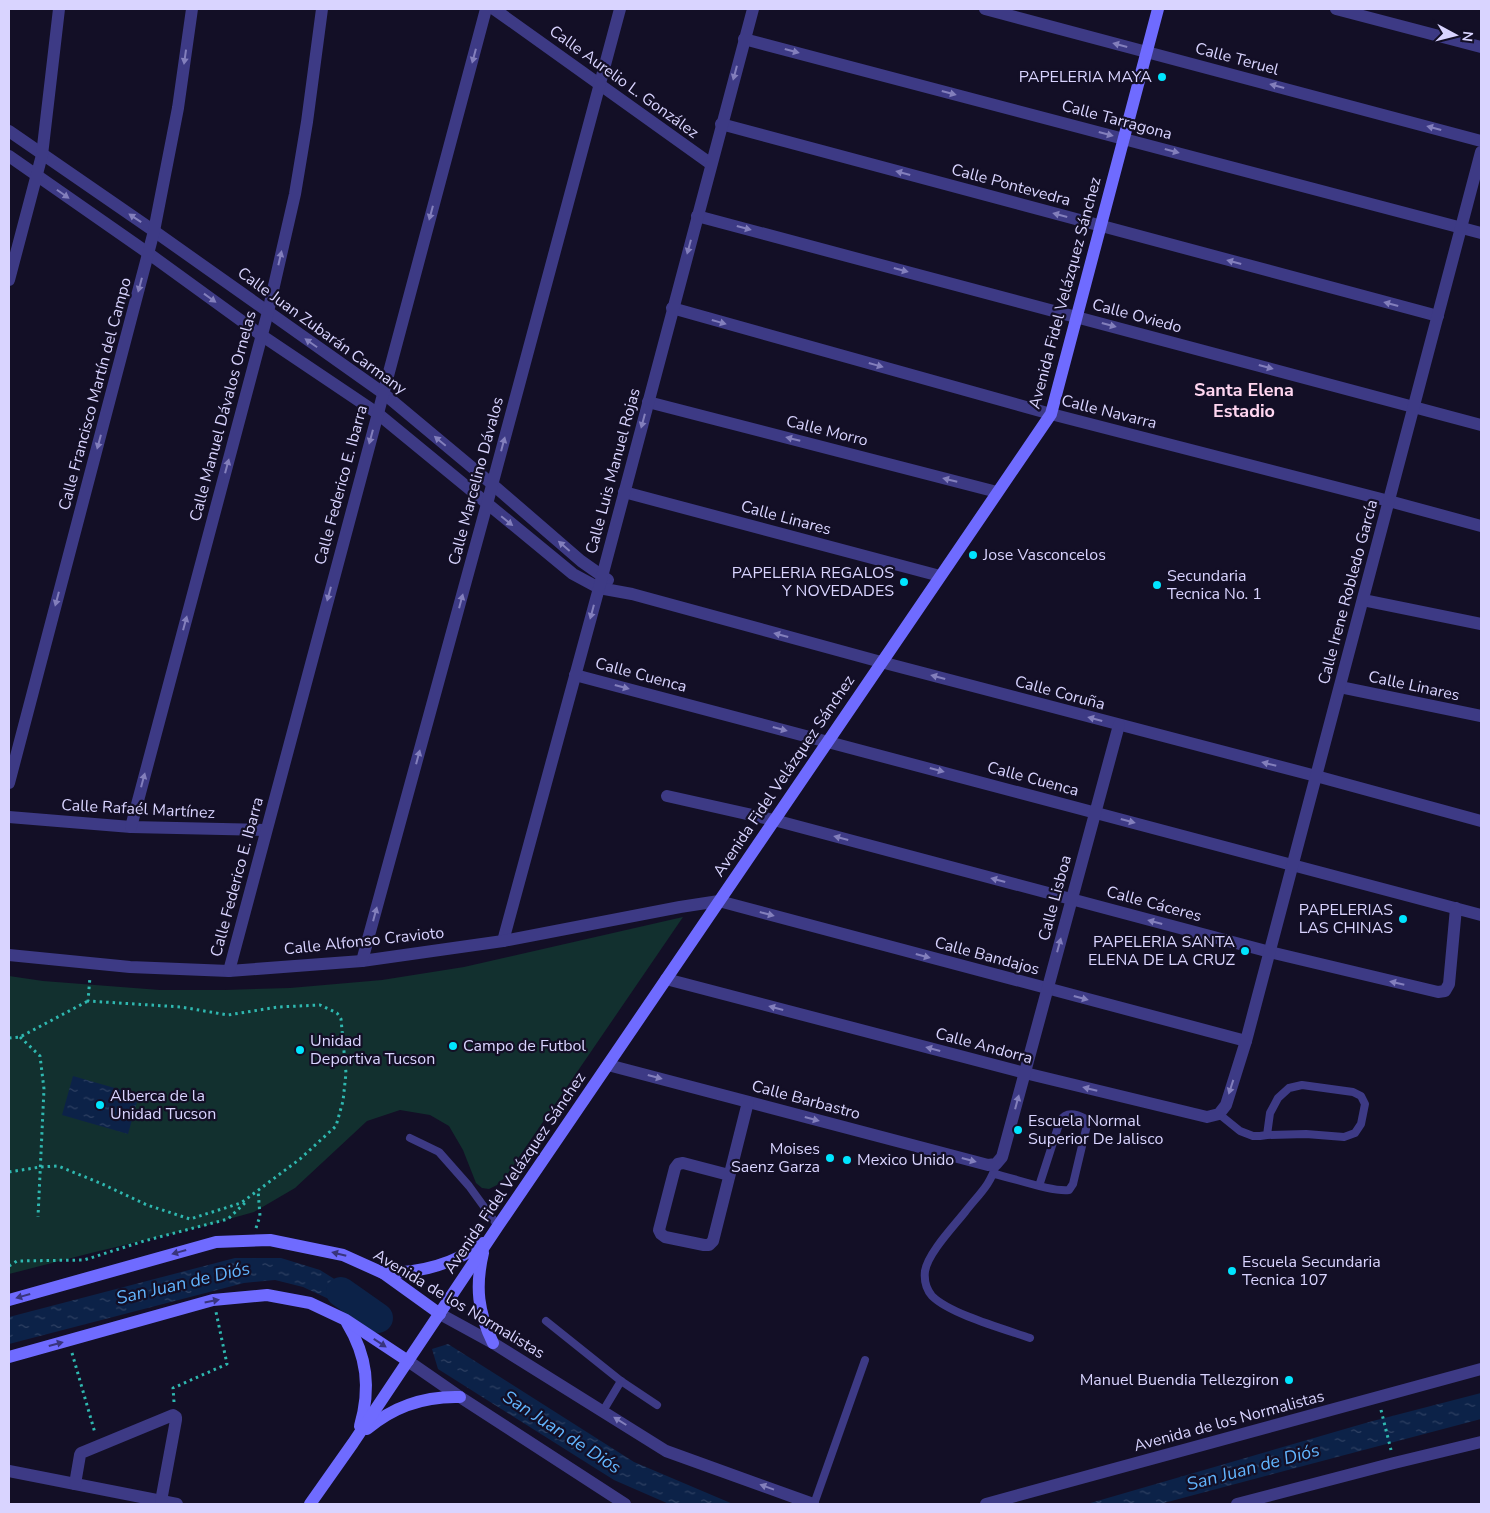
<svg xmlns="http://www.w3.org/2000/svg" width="1490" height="1513" font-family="'Nunito Sans',sans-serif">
<defs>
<pattern id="water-ripples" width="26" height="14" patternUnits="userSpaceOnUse" patternTransform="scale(1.25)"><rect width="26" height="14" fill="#0c2248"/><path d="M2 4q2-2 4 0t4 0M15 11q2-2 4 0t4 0" fill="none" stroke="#2f4163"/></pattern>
</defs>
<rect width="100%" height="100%" fill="#130f26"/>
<!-- pitch -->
<path fill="#12302f" d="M 683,917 L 506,1176 L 497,1185 L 489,1189 L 482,1188 L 476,1183 L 463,1150 L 449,1126 L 430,1115 L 400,1110 L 367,1121 L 295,1188 L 254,1212 L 204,1226 L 91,1253 L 9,1274 L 9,976 L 43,981 L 160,990 L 225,990 L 290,988 L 382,980 L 464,967 Z"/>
<!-- water -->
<g fill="url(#water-ripples)">
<path d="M 73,1076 L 139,1095 L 128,1134 L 62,1115 Z"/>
<path d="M 235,1258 L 281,1258 L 320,1270 L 368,1300 L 375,1316 L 357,1315 L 331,1300 L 303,1287 L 275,1280 L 244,1283 L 9,1344 L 9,1317 Z"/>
<path d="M 448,1344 L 634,1462 L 733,1504 L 669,1504 L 614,1480 L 438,1369 L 432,1349 Z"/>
<path d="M 1481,1393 L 1481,1419 L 1160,1504 L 1087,1504 L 1369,1422 Z"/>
</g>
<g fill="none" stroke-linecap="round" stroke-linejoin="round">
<!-- river -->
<path stroke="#0c2248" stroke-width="30" d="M 341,1292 L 378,1318"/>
<!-- path -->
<g stroke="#2fb8b0" stroke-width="3" stroke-dasharray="2.5 4" stroke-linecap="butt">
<path d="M 20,1037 L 40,1056 L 44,1089 L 38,1217"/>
<path d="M 9,1038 L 20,1037 L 88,1001"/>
<path d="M 9,1172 L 40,1167 L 58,1166 L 100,1183 L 147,1205 L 190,1219 L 241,1203 L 300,1159 L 336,1126 L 343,1101 L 346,1073 L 341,1019 L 337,1013 L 320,1005 L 278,1007 L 228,1015 L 181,1007 L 88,1001 L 90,977"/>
<path d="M 256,1228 L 260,1216 L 258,1190"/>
<path d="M 9,1266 L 17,1261 L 84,1260 L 144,1241 L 228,1219 L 247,1201"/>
<path d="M 72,1353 L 95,1433"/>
<path d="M 174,1402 L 173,1388 L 227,1364 L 216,1312"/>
<path d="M 1381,1410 L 1391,1450"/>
</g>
<!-- lane -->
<g stroke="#3d3a85" stroke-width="8">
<path d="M 1219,1114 L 1240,1131 L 1253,1136 L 1260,1136 L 1267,1135 L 1306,1134 L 1344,1137 L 1355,1133 L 1361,1124 L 1365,1104 L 1361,1096 L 1353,1092 L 1302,1085 L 1289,1088 L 1278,1098 L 1270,1113 L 1267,1135"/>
<path d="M 410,1138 L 439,1152 L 469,1186 L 498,1226"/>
<path d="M 996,1164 C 991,1185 978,1195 965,1212 C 954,1226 928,1253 925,1271 C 924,1280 926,1289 932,1296 C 950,1314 1004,1329 1030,1338"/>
<path d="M 994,1174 C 1014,1178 1051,1192 1069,1190 L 1073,1184 L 1087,1125 L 1086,1119 C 1077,1114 1066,1111 1060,1121 L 1039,1186"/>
<path d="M 546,1321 L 621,1381 L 657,1405"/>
<path d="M 603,1411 L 621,1381"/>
<path d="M 814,1504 L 865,1360"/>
</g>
<!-- street -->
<g stroke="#3d3a85" stroke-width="12">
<path d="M 494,9 L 711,164"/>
<path d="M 985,9 L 1481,141"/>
<path d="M 1336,9 L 1481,47"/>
<path d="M 744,39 L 1481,233"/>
<path d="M 721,124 L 1438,316"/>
<path d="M 9,131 L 154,231 L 383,393 L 492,484 L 581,561 L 608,580"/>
<path d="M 9,156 L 148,253 L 261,335 L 377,413 L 573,574 L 599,588 L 632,594 L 881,662 L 1316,776 L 1481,821"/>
<path d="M 697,216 L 1481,425"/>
<path d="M 9,280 L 42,155 L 59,9"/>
<path d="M 672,308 L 1051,414 L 1389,501 L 1481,526"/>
<path d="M 648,402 L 997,492"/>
<path d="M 624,492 L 940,576"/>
<path d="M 1363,600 L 1481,624"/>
<path d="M 575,675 L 1481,915"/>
<path d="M 1340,687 L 1481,716"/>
<path d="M 9,783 L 154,231 L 178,108 L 192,9"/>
<path d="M 667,796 L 774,820 L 1270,952 L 1438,992 L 1445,991 L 1449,984 L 1456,908"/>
<path d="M 9,817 L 131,827 L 266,830"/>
<path d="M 131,827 L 268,312 L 295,194 L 307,122 L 322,9"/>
<path d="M 503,941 L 599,588 L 753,9"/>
<path d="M 9,955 L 130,967 L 229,971 L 362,961 L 503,941 L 680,907 L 719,901 L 1246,1041"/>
<path d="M 362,961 L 487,504 L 620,9"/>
<path d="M 229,971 L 486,9"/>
<path d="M 666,979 L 1025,1073 L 1207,1117 L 1219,1114 L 1226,1105 L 1246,1041 L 1481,152"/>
<path d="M 608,1065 L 988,1165 L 996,1164 L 1002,1157 L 1119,725"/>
<path d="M 729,1175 L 683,1163 L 678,1164 L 675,1168 L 659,1230 L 661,1234 L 665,1237 L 704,1245 L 709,1245 L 713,1241 L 748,1102"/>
<path d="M 440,1314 L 493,1343 L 666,1451 L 813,1504"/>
<path d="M 408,1361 L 460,1397 L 625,1504"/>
<path d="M 9,1471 L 177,1504"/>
<path d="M 75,1484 L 80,1455 L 81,1453 L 173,1415 L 176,1417 L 176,1420 L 161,1501"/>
<path d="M 986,1504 L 1481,1369"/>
<path d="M 1237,1504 L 1394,1463 L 1481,1442"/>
</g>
<!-- secondary -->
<g stroke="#6f6bff" stroke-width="12">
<path d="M 483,1253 C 475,1287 478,1312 493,1343"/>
<path d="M 383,1273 C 420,1273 453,1265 483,1243"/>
<path d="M 9,1300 L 216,1242 L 270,1240 L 343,1255 L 383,1273 L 440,1314"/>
<path d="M 347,1323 C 367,1356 371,1388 360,1426"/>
<path d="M 9,1357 L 213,1300 L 267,1295 L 310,1303 L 346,1320 L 408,1361"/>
<path d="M 367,1429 C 394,1406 425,1396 460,1397"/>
<path d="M 310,1504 L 353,1443 L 498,1226 L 1051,414 L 1158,9"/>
</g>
</g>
<!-- one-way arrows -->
<defs><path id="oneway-solid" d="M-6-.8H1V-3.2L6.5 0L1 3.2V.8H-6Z" transform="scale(1.25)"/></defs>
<g fill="#837fbc">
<use href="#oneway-solid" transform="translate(1120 45) rotate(-165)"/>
<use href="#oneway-solid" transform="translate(792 51) rotate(15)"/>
<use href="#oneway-solid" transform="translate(474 56) rotate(105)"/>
<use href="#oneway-solid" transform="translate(185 57) rotate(98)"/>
<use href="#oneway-solid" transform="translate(735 73) rotate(105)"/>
<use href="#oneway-solid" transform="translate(1277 86) rotate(-165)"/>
<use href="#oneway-solid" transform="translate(949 93) rotate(15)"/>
<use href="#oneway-solid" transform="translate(1434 128) rotate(-165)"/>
<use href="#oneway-solid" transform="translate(1106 134) rotate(15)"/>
<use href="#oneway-solid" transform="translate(1172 151) rotate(15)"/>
<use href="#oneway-solid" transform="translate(903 173) rotate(-165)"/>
<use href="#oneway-solid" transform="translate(63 194) rotate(35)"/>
<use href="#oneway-solid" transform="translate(431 213) rotate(105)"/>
<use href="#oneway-solid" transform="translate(1060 215) rotate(-165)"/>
<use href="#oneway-solid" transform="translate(135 218) rotate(-146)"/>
<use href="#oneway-solid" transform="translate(744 228) rotate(15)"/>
<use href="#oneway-solid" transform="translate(689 247) rotate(105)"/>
<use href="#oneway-solid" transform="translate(280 258) rotate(-77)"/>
<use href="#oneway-solid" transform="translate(1234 262) rotate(-165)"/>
<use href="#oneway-solid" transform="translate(901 270) rotate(15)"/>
<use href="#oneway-solid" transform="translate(140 285) rotate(105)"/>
<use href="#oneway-solid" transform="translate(210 298) rotate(36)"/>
<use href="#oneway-solid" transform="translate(1391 304) rotate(-165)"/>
<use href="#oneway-solid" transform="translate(719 322) rotate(16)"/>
<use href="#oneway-solid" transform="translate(1109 325) rotate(15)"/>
<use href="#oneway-solid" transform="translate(311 343) rotate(-145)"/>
<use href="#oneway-solid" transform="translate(876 365) rotate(16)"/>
<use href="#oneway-solid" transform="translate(1266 367) rotate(15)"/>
<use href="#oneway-solid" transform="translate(643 421) rotate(105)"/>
<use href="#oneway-solid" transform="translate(371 437) rotate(105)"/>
<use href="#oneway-solid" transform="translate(793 439) rotate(-166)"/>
<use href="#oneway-solid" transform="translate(440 441) rotate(-140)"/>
<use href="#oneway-solid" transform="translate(99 442) rotate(105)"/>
<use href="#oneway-solid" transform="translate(503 444) rotate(-75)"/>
<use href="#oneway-solid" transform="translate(227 466) rotate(-75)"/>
<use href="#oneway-solid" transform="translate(950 480) rotate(-166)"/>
<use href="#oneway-solid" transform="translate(507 521) rotate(39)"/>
<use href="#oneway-solid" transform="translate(564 546) rotate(-139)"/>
<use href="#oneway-solid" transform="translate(329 594) rotate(105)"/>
<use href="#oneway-solid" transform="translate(57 599) rotate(105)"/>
<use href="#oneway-solid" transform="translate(461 601) rotate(-75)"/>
<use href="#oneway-solid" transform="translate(592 612) rotate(105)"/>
<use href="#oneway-solid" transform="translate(185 623) rotate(-75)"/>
<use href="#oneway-solid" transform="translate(781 635) rotate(-165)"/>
<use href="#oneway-solid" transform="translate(938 677) rotate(-165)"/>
<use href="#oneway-solid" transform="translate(622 687) rotate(15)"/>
<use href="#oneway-solid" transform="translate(1095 719) rotate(-165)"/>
<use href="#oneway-solid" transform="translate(780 729) rotate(15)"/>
<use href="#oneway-solid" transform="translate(418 757) rotate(-75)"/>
<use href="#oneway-solid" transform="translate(1269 764) rotate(-166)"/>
<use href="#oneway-solid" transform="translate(937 770) rotate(15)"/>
<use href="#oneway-solid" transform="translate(143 780) rotate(-75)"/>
<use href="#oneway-solid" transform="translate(1128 821) rotate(15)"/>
<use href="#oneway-solid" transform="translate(841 838) rotate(-165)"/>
<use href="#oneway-solid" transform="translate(998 880) rotate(-165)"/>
<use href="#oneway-solid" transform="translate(375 914) rotate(-75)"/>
<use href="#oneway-solid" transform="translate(767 914) rotate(15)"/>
<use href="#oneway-solid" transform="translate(1155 922) rotate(-165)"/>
<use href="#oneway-solid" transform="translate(1059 945) rotate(-75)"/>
<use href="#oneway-solid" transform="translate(923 956) rotate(15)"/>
<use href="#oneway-solid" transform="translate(1397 983) rotate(-167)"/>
<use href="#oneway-solid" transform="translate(1081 998) rotate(15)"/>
<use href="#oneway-solid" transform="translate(776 1008) rotate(-165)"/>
<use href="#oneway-solid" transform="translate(933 1049) rotate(-165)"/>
<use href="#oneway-solid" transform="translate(655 1077) rotate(15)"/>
<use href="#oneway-solid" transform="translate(1231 1087) rotate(108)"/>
<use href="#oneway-solid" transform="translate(1090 1089) rotate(-166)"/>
<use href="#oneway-solid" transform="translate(1017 1102) rotate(-75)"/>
<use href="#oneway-solid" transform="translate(812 1119) rotate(15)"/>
<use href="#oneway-solid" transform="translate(969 1160) rotate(15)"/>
<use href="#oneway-solid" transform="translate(620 1421) rotate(-148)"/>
<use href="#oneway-solid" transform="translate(767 1487) rotate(-160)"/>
</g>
<g fill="#38347d">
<use href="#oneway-solid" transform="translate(179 1252) rotate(164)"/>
<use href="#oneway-solid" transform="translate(339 1254) rotate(-166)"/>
<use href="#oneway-solid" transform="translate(23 1296) rotate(164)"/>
<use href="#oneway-solid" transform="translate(212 1301) rotate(-11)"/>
<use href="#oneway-solid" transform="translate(380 1343) rotate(33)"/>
<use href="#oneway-solid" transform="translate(56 1344) rotate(-15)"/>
</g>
<!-- markers -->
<g fill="#00e5ff" stroke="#130f26" stroke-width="2">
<circle cx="1162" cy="77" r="5"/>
<circle cx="973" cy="555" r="5"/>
<circle cx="904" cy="582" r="5"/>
<circle cx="1157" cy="585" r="5"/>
<circle cx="1403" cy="919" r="5"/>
<circle cx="1245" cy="951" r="5"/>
<circle cx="453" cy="1046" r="5"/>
<circle cx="300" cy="1050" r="5"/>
<circle cx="100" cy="1105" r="5"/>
<circle cx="1018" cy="1130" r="5"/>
<circle cx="830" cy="1158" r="5"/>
<circle cx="847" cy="1160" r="5"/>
<circle cx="1232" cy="1271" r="5"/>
<circle cx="1289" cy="1380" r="5"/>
</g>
<g text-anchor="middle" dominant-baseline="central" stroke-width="4.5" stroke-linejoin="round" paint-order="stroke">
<!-- street labels -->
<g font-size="16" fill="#d9d4ff" stroke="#130f26">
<text transform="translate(1237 59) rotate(15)">Calle Teruel</text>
<text transform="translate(624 82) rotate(36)">Calle Aurelio L. González</text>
<text transform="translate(1117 120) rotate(15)">Calle Tarragona</text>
<text transform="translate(1011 185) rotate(15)">Calle Pontevedra</text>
<text transform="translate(1065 293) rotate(-75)">Avenida Fidel Velázquez Sánchez</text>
<text transform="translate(1137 316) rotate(15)">Calle Oviedo</text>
<text transform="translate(322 331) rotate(36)">Calle Juan Zubarán Carmany</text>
<text transform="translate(95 394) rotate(-75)">Calle Francisco Martín del Campo</text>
<text transform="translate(1109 412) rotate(14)">Calle Navarra</text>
<text transform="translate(223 416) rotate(-75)">Calle Manuel Dávalos Ornelas</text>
<text transform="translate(827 431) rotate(14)">Calle Morro</text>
<text transform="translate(613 471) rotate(-75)">Calle Luis Manuel Rojas</text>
<text transform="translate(476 481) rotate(-75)">Calle Marcelino Dávalos</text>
<text transform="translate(341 485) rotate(-75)">Calle Federico E. Ibarra</text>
<text transform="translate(786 518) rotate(15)">Calle Linares</text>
<text transform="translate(1348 592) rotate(-75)">Calle Irene Robledo García</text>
<text transform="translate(641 675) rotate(15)">Calle Cuenca</text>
<text transform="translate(1414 686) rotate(12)">Calle Linares</text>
<text transform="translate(1060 693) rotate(15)">Calle Coruña</text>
<text transform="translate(784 776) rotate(-56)">Avenida Fidel Velázquez Sánchez</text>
<text transform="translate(1033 779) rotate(15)">Calle Cuenca</text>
<text transform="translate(138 809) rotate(3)">Calle Rafaél Martínez</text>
<text transform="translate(237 877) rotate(-75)">Calle Federico E. Ibarra</text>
<text transform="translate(1055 898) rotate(-75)">Calle Lisboa</text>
<text transform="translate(1154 904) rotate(15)">Calle Cáceres</text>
<text transform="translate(364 941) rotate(-6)">Calle Alfonso Cravioto</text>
<text transform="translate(987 956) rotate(15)">Calle Bandajos</text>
<text transform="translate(984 1046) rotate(15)">Calle Andorra</text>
<text transform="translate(806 1100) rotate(15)">Calle Barbastro</text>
<text transform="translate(515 1173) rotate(-56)">Avenida Fidel Velázquez Sánchez</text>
<text transform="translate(459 1304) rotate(31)">Avenida de los Normalistas</text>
<text transform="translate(1229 1421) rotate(-15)">Avenida de los Normalistas</text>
</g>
<!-- poi labels -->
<g font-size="16" fill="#d9d4ff" stroke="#130f26" text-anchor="start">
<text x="1152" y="77" text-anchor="end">PAPELERIA MAYA</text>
<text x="983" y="555">Jose Vasconcelos</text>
<text x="894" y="573" text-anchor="end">PAPELERIA REGALOS<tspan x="894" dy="18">Y NOVEDADES</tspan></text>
<text x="1167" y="576">Secundaria<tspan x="1167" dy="18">Tecnica No. 1</tspan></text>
<text x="1393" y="910" text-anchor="end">PAPELERIAS<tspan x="1393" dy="18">LAS CHINAS</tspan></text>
<text x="1235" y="942" text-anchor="end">PAPELERIA SANTA<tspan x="1235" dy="18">ELENA DE LA CRUZ</tspan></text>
<text x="310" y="1041">Unidad<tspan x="310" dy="18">Deportiva Tucson</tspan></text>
<text x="463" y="1046">Campo de Futbol</text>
<text x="110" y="1096">Alberca de la<tspan x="110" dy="18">Unidad Tucson</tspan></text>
<text x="1028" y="1121">Escuela Normal<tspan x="1028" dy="18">Superior De Jalisco</tspan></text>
<text x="820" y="1149" text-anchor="end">Moises<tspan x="820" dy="18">Saenz Garza</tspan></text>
<text x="857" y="1160">Mexico Unido</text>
<text x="1242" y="1262">Escuela Secundaria<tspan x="1242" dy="18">Tecnica 107</tspan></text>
<text x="1279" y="1380" text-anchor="end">Manuel Buendia Tellezgiron</text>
</g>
<!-- neighbourhood labels -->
<g font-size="18" font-weight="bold" fill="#ffd6f0" stroke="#130f26">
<text x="1244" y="390">Santa Elena<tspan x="1244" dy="21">Estadio</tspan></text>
</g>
<!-- water labels -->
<g font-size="18" font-style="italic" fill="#62b6ff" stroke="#130f26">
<text transform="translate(183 1283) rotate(-13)">San Juan de Diós</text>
<text transform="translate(562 1432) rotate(33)">San Juan de Diós</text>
<text transform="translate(1253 1467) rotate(-15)">San Juan de Diós</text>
</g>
</g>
<!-- border -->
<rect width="1490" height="1513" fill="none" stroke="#d9d4ff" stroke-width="20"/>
<!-- north arrow -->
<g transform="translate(1455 35) rotate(97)" stroke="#130f26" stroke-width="4" paint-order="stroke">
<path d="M0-4L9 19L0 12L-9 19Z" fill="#d9d4ff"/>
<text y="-8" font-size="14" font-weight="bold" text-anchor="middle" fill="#d9d4ff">N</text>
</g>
</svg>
